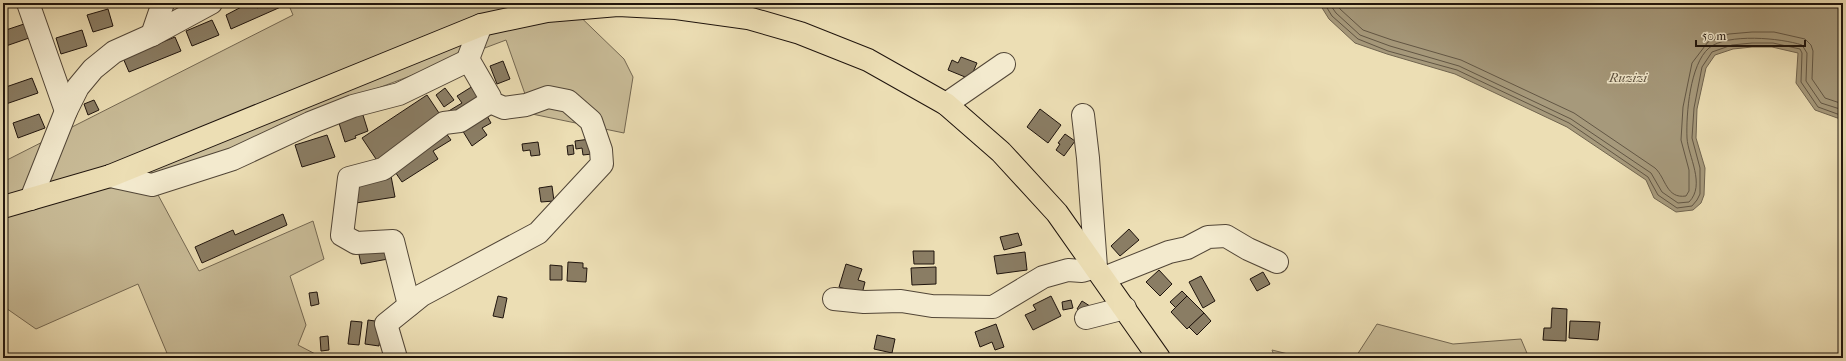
<svg xmlns="http://www.w3.org/2000/svg" width="1846" height="361" font-family="'IM FELL French Canon',serif">
<rect width="100%" height="100%" fill="#ecdeb4"/>
<filter id="stains"><feTurbulence type="fractalNoise" baseFrequency=".005" numOctaves="4"/><feColorMatrix values="0 0 0 0 .2 0 0 0 0 .09 0 0 0 0 .02 0 0 0 .5 -.17"/></filter>
<radialGradient id="worn" r=".72"><stop offset=".6" stop-color="#630" stop-opacity="0"/><stop offset="1" stop-color="#630" stop-opacity=".3"/></radialGradient>
<!-- green -->
<g fill="#c9bc98" stroke="#746852">
<path d="M 288,3 L 566,3 L 624,59 L 633,77 L 624,133 L 532,114 L 506,40 L 277,126 L 157,193 L 199,271 L 313,221 L 324,259 L 290,276 L 306,325 L 298,345 L 323,358 L 169,358 L 138,284 L 36,329 L 3,306 L 3,162 L 293,15 Z"/>
<path d="M 1377,324 L 1453,344 L 1521,339 L 1529,358 L 1355,358 Z"/>
<path d="M 1272,350 L 1304,358 L 1275,358 Z"/>
</g>
<!-- water -->
<path fill="#a6997b" stroke="#70644f" d="M 1319,3 L 1843,3 L 1843,120 L 1815,110 L 1796,83 L 1798,53 L 1772,47 L 1752,47 L 1733,49 L 1715,55 L 1706,68 L 1697,109 L 1696,138 L 1705,168 L 1704,195 L 1701,203 L 1693,210 L 1676,212 L 1654,198 L 1646,180 L 1567,127 L 1455,74 L 1387,54 L 1355,43 L 1329,19 Z"/>
<g fill="none" stroke-linecap="round" stroke-linejoin="round">
<!-- shore -->
<g stroke="#625644" stroke-width="1">
<path d="M 1324,3 L 1332,16 L 1358,39 L 1388,51 L 1457,70 L 1569,123 L 1648,177 L 1658,195 L 1677,208 L 1692,206 L 1697,200 L 1700,194 L 1700,168 L 1692,138 L 1694,108 L 1702,67 L 1712,52 L 1732,45 L 1752,43 L 1773,43 L 1800,49 L 1802,53 L 1801,82 L 1818,107 L 1843,116"/>
<path d="M 1329,3 L 1336,13 L 1360,35 L 1390,46 L 1459,66 L 1571,119 L 1651,173 L 1662,192 L 1678,203 L 1689,202 C 1706,185 1688,156 1687,138 C 1686,114 1690,64 1709,48 C 1727,33 1781,38 1802,45 L 1807,53 L 1806,81 L 1821,103 L 1843,110"/>
<path d="M 1337,3 L 1340,9 L 1363,30 L 1392,40 L 1461,60 L 1574,113 L 1655,168 C 1666,178 1666,199 1686,196 L 1689,191 L 1689,170 L 1681,140 L 1683,107 L 1692,63 L 1708,42 L 1729,34 L 1752,32 L 1774,32 L 1805,39 L 1811,45 L 1813,51 L 1812,79 L 1825,98 L 1843,104"/>
</g>
</g>
<!-- building -->
<g fill="#8a7d64" stroke="#1f140d">
<path d="M 249,3 L 253,3 L 257,8 L 266,3 L 282,3 L 283,6 L 231,29 L 226,15 Z"/>
<path d="M 108,9 L 113,26 L 93,32 L 87,15 Z"/>
<path d="M 212,20 L 219,35 L 192,46 L 186,31 Z"/>
<path d="M 27,23 L 32,37 L 3,47 L 3,31 Z"/>
<path d="M 82,30 L 87,46 L 61,54 L 56,38 Z"/>
<path d="M 175,37 L 181,51 L 129,72 L 123,58 Z"/>
<path d="M 961,57 L 977,63 L 970,79 L 948,70 L 952,60 L 958,63 Z"/>
<path d="M 503,61 L 510,79 L 497,84 L 490,66 Z"/>
<path d="M 32,78 L 38,93 L 3,105 L 3,88 Z"/>
<path d="M 473,86 L 483,101 L 453,121 L 447,112 L 462,103 L 457,96 Z"/>
<path d="M 445,88 L 454,100 L 444,107 L 436,95 Z"/>
<path d="M 427,95 L 443,119 L 378,162 L 362,138 Z"/>
<path d="M 94,100 L 99,110 L 88,115 L 84,104 Z"/>
<path d="M 1040,109 L 1061,125 L 1048,143 L 1027,127 Z"/>
<path d="M 484,110 L 491,123 L 482,128 L 487,135 L 472,146 L 459,125 Z"/>
<path d="M 362,112 L 368,131 L 355,136 L 356,138 L 345,142 L 338,120 Z"/>
<path d="M 39,114 L 45,128 L 18,138 L 13,123 Z"/>
<path d="M 443,129 L 451,140 L 433,151 L 438,159 L 402,182 L 391,166 Z"/>
<path d="M 1065,134 L 1075,141 L 1064,156 L 1056,150 L 1060,144 L 1058,143 Z"/>
<path d="M 327,135 L 335,157 L 302,167 L 295,145 Z"/>
<path d="M 590,139 L 592,154 L 583,155 L 582,148 L 576,149 L 575,141 Z"/>
<path d="M 538,142 L 540,155 L 531,156 L 530,150 L 523,151 L 522,144 Z"/>
<path d="M 573,145 L 574,154 L 568,155 L 567,146 Z"/>
<path d="M 391,176 L 395,197 L 356,203 L 352,182 Z"/>
<path d="M 552,186 L 554,201 L 541,202 L 539,188 Z"/>
<path d="M 283,214 L 287,225 L 202,263 L 195,247 L 233,230 L 235,235 Z"/>
<path d="M 1129,229 L 1139,240 L 1120,256 L 1111,246 Z"/>
<path d="M 1018,233 L 1022,245 L 1004,250 L 1000,237 Z"/>
<path d="M 385,245 L 388,259 L 361,264 L 358,250 Z"/>
<path d="M 913,251 L 934,251 L 934,264 L 914,264 Z"/>
<path d="M 1025,252 L 1027,270 L 997,274 L 994,256 Z"/>
<path d="M 568,262 L 583,263 L 583,268 L 587,268 L 586,282 L 567,281 Z"/>
<path d="M 846,264 L 862,269 L 858,280 L 865,282 L 862,294 L 839,287 Z"/>
<path d="M 550,265 L 562,266 L 562,280 L 550,280 Z"/>
<path d="M 936,267 L 936,284 L 912,285 L 911,268 Z"/>
<path d="M 1159,270 L 1172,284 L 1160,296 L 1146,282 Z"/>
<path d="M 1263,272 L 1270,284 L 1257,291 L 1250,279 Z"/>
<path d="M 1201,276 L 1215,301 L 1203,308 L 1189,282 Z"/>
<path d="M 1182,291 L 1187,296 L 1176,308 L 1170,302 Z"/>
<path d="M 317,292 L 319,304 L 311,306 L 309,293 Z"/>
<path d="M 498,296 L 507,298 L 503,318 L 493,316 Z"/>
<path d="M 1051,296 L 1061,316 L 1033,330 L 1025,315 L 1036,310 L 1033,305 Z"/>
<path d="M 1187,296 L 1204,313 L 1187,329 L 1171,312 Z"/>
<path d="M 1071,300 L 1073,308 L 1063,310 L 1062,302 Z"/>
<path d="M 1082,301 L 1093,308 L 1087,315 L 1077,309 Z"/>
<path d="M 1552,308 L 1567,309 L 1566,341 L 1543,340 L 1544,328 L 1551,328 Z"/>
<path d="M 1204,313 L 1211,321 L 1197,335 L 1189,327 Z"/>
<path d="M 368,320 L 382,322 L 379,346 L 365,344 Z"/>
<path d="M 351,321 L 362,322 L 359,345 L 348,344 Z"/>
<path d="M 1570,321 L 1600,322 L 1598,340 L 1569,338 Z"/>
<path d="M 996,324 L 1004,347 L 995,350 L 992,342 L 980,347 L 975,332 Z"/>
<path d="M 877,335 L 895,339 L 892,353 L 874,349 Z"/>
<path d="M 328,336 L 329,350 L 321,351 L 320,337 Z"/>
</g>
<g fill="none" stroke-linecap="round" stroke-linejoin="round">
<defs>
<g id="minor">
<path d="M 28,3 L 66,111"/>
<path d="M 152,35 L 163,3"/>
<path d="M 946,104 L 1004,64"/>
<path d="M 110,176 L 152,185 L 233,159 L 310,123 L 353,106 L 399,94 L 465,62 L 468,59 L 481,25"/>
<path d="M 31,199 L 66,111 L 78,87 L 93,69 L 114,52 L 152,35 L 211,3"/>
<path d="M 1104,278 L 1169,252 L 1187,248 L 1208,237 L 1226,236 L 1248,249 L 1277,262"/>
<path d="M 834,299 L 864,302 L 901,301 L 932,306 L 993,307 L 1043,277 L 1068,270 L 1082,271 L 1096,267 L 1088,158 L 1083,115"/>
<path d="M 409,305 L 393,241 L 356,243 L 342,235 L 349,178 L 383,169 L 444,123 L 460,121 L 490,102"/>
<path d="M 1086,318 L 1125,308"/>
<path d="M 396,358 L 386,324 L 422,295 L 538,233 L 602,164 L 601,150 L 591,121 L 568,101 L 548,97 L 526,105 L 504,108 L 490,102 L 490,97 L 468,59"/>
</g>
<path id="highway" d="M 3,207 L 110,176 L 481,25 L 547,11 L 618,5 L 676,8 L 748,18 L 800,33 L 868,60 L 946,104 L 1001,152 L 1057,213 L 1159,358"/>
</defs>
<!-- minor casing -->
<use href="#minor" stroke="#524637" stroke-width="24"/>
<!-- highway casing -->
<use href="#highway" stroke="#1f140d" stroke-width="24"/>
<!-- minor -->
<use href="#minor" stroke="#f3eace" stroke-width="22"/>
<!-- highway -->
<use href="#highway" stroke="#ecdeb4" stroke-width="22"/>
</g>
<g text-anchor="middle" dominant-baseline="central" stroke-width="3" stroke-linejoin="round" paint-order="stroke">
<!-- water labels -->
<g font-size="13" font-style="italic" fill="#5c503e" stroke="#f3eace">
<text x="1628" y="77">Ruzizi</text>
</g>
</g>
<!-- margin -->
<rect width="1846" height="361" fill="none" stroke="#ecdeb4" stroke-width="16"/>
<rect x="4" y="4" width="1838" height="353" fill="none" stroke="#1f140d" stroke-width="2"/>
<rect x="8" y="8" width="1830" height="345" fill="none" stroke="#1f140d"/>
<!-- scale -->
<path d="M1696 40v6h109v-6" fill="none" stroke="#1f140d" stroke-width="2"/>
<text x="1702" y="40" font-size="12" fill="#1f140d" stroke="#f3eace" stroke-width="3" paint-order="stroke">50 m</text>
<rect width="100%" height="100%" filter="url(#stains)"/>
<rect width="100%" height="100%" fill="url(#worn)"/>
</svg>
